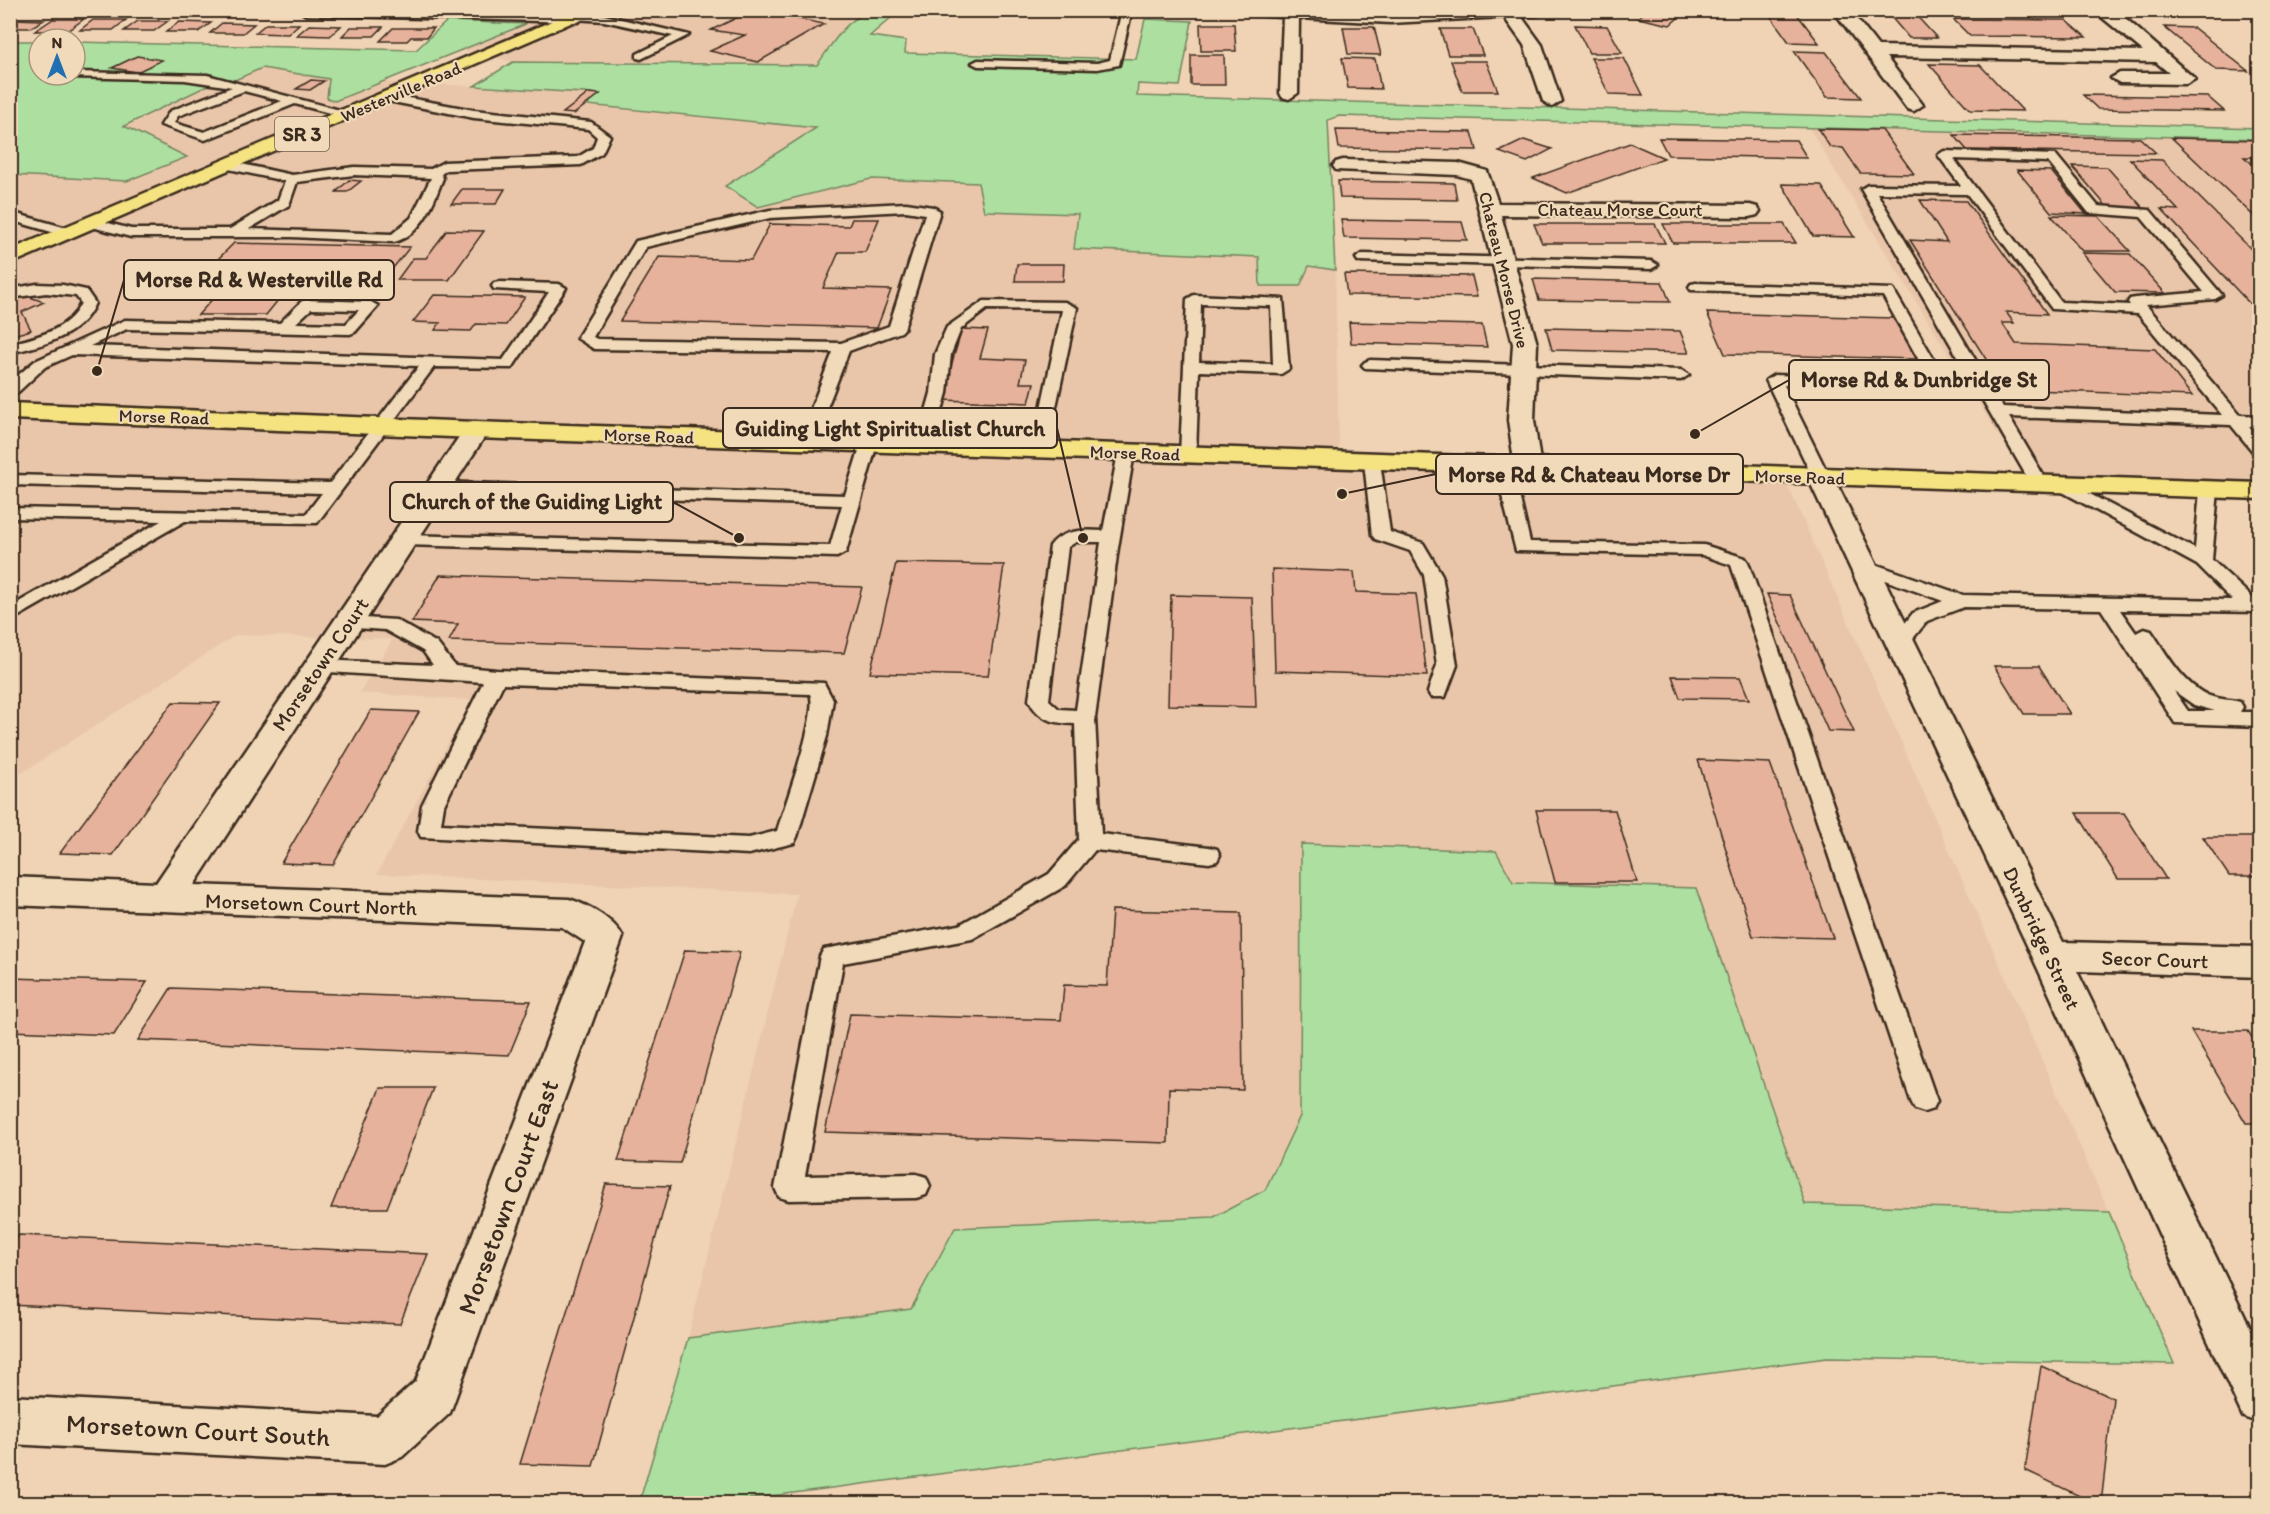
<svg xmlns="http://www.w3.org/2000/svg" width="2270" height="1514" font-family="Itim,sans-serif">
<rect width="100%" height="100%" fill="#efd3b4"/>
<filter id="ink" filterUnits="userSpaceOnUse"><feTurbulence type="fractalNoise" baseFrequency=".0167" numOctaves="2"/><feDisplacementMap in="SourceGraphic" scale="12" xChannelSelector="R" yChannelSelector="G"/><feConvolveMatrix kernelMatrix="1 2 1 2 8 2 1 2 1" color-interpolation-filters="sRGB"/></filter>
<g filter="url(#ink)">
<!-- built -->
<g fill="#e9c6a9">
<path d="M 556,11 L 868,11 L 850,20 L 817,65 L 513,62 L 462,50 Z"/>
<path d="M 261,68 L 329,79 L 335,101 L 382,82 L 474,86 L 599,94 L 588,105 L 817,129 L 725,185 L 758,207 L 871,179 L 978,183 L 984,211 L 1079,214 L 1074,249 L 1259,257 L 1260,285 L 1309,266 L 1335,270 L 1339,457 L 1781,470 L 2109,1212 L 1805,1205 L 1696,888 L 1512,882 L 1301,844 L 1300,1117 L 1265,1190 L 1214,1217 L 955,1228 L 911,1309 L 688,1338 L 797,894 L 377,874 L 472,700 L 359,693 L 393,639 L 236,635 L 11,780 L 10,175 L 127,181 L 186,157 L 123,126 L 210,85 L 191,80 L 202,74 L 235,80 Z"/>
<path d="M 1809,128 L 2259,139 L 2259,490 L 2027,481 Z"/>
</g>
<!-- green -->
<g fill="#addfa0" stroke="#74845f" stroke-width="1.5">
<path d="M 881,10 L 894,15 L 870,36 L 906,41 L 905,53 L 1136,59 L 1145,19 L 1192,21 L 1180,86 L 1138,84 L 1137,96 L 2259,128 L 2260,139 L 1339,116 L 1328,120 L 1335,270 L 1309,266 L 1300,286 L 1260,286 L 1259,257 L 1074,249 L 1078,214 L 984,211 L 978,183 L 871,179 L 758,207 L 725,186 L 816,128 L 587,105 L 598,94 L 474,86 L 513,62 L 817,65 C 834,42 849,11 881,10 Z"/>
<path d="M 447,21 L 526,24 L 335,101 L 327,98 L 329,79 L 262,68 L 235,80 L 202,75 L 192,80 L 211,84 L 124,126 L 187,157 L 127,181 L 11,175 L 10,41 L 39,41 L 39,75 L 75,75 L 75,42 L 416,50 Z"/>
<path d="M 1301,844 L 1496,851 L 1513,882 L 1696,888 L 1805,1204 L 2109,1212 L 2174,1364 L 1827,1358 L 716,1503 L 639,1503 L 688,1338 L 911,1309 L 955,1228 L 1214,1217 L 1265,1190 L 1300,1116 Z"/>
</g>
<!-- building -->
<g fill="#e7b29b" stroke="#3b2a1e" stroke-width="1.5">
<path d="M 753,10 L 754,10 L 824,24 L 758,62 L 710,51 L 745,35 L 711,30 Z"/>
<path d="M 1648,10 L 1687,10 L 1670,25 L 1638,18 Z"/>
<path d="M 1766,10 L 1794,10 L 1819,43 L 1789,42 Z"/>
<path d="M 1885,10 L 1911,10 L 1937,38 L 1909,38 Z"/>
<path d="M 13,19 L 44,20 L 30,28 L 10,28 Z"/>
<path d="M 53,19 L 84,19 L 67,31 L 35,31 Z"/>
<path d="M 1953,19 L 2066,20 L 2086,37 L 1970,36 Z"/>
<path d="M 93,20 L 126,20 L 113,30 L 80,30 Z"/>
<path d="M 138,21 L 168,21 L 154,31 L 124,31 Z"/>
<path d="M 179,22 L 211,23 L 198,32 L 166,32 Z"/>
<path d="M 222,23 L 254,24 L 243,33 L 210,33 Z"/>
<path d="M 266,24 L 299,24 L 288,34 L 255,33 Z"/>
<path d="M 1200,24 L 1234,24 L 1236,51 L 1201,51 Z"/>
<path d="M 309,25 L 341,26 L 330,36 L 297,35 Z"/>
<path d="M 1575,25 L 1607,26 L 1622,53 L 1589,53 Z"/>
<path d="M 351,27 L 383,27 L 374,36 L 342,36 Z"/>
<path d="M 1343,27 L 1374,27 L 1381,55 L 1348,54 Z"/>
<path d="M 2164,27 L 2194,28 L 2248,71 L 2216,70 Z"/>
<path d="M 393,28 L 434,28 L 427,37 L 411,37 L 407,41 L 380,41 Z"/>
<path d="M 1440,29 L 1473,29 L 1483,55 L 1448,55 Z"/>
<path d="M 1794,51 L 1826,52 L 1861,98 L 1827,97 Z"/>
<path d="M 1191,55 L 1224,55 L 1225,85 L 1191,85 Z"/>
<path d="M 137,56 L 162,60 L 137,72 L 112,68 Z"/>
<path d="M 1342,58 L 1375,59 L 1381,89 L 1348,88 Z"/>
<path d="M 1591,58 L 1624,58 L 1643,95 L 1609,94 Z"/>
<path d="M 1451,61 L 1486,61 L 1498,91 L 1462,91 Z"/>
<path d="M 1929,64 L 1980,65 L 2023,111 L 1970,110 Z"/>
<path d="M 311,80 L 324,81 L 310,90 L 296,89 Z"/>
<path d="M 589,93 L 600,94 L 574,114 L 563,113 Z"/>
<path d="M 2083,95 L 2208,97 L 2224,111 L 2098,109 Z"/>
<path d="M 1818,129 L 1882,130 L 1914,174 L 1860,173 L 1843,148 L 1830,147 Z"/>
<path d="M 1336,130 L 1472,132 L 1477,150 L 1339,148 Z"/>
<path d="M 1954,135 L 2140,138 L 2156,153 L 1967,150 Z"/>
<path d="M 1659,138 L 1796,140 L 1807,158 L 1668,155 Z"/>
<path d="M 2172,138 L 2260,140 L 2260,157 L 2244,157 L 2260,170 L 2260,222 Z"/>
<path d="M 1524,140 L 1552,149 L 1527,162 L 1499,152 Z"/>
<path d="M 1630,143 L 1664,158 L 1567,193 L 1533,178 Z"/>
<path d="M 2130,159 L 2162,160 L 2260,258 L 2260,304 L 2250,304 L 2161,209 L 2178,210 Z"/>
<path d="M 2072,166 L 2107,167 L 2144,209 L 2108,208 Z"/>
<path d="M 2017,170 L 2051,171 L 2086,214 L 2051,212 Z"/>
<path d="M 349,180 L 361,181 L 347,192 L 336,192 Z"/>
<path d="M 1338,181 L 1454,183 L 1457,200 L 1340,198 Z"/>
<path d="M 1782,184 L 1821,185 L 1854,237 L 1813,236 Z"/>
<path d="M 462,189 L 505,189 L 496,204 L 451,204 Z"/>
<path d="M 1920,200 L 1966,201 L 2047,314 L 2006,312 L 2014,323 L 2002,323 L 2016,344 L 2155,349 L 2192,396 L 2005,389 L 1910,240 L 1947,242 Z"/>
<path d="M 2051,215 L 2098,216 L 2130,251 L 2082,251 Z"/>
<path d="M 852,219 L 879,219 L 865,252 L 839,252 L 823,288 L 891,290 L 877,328 L 620,321 L 659,257 L 751,260 L 770,224 L 849,226 Z"/>
<path d="M 1341,220 L 1462,222 L 1467,240 L 1344,238 Z"/>
<path d="M 1534,224 L 1655,224 L 1665,243 L 1542,243 Z"/>
<path d="M 1663,224 L 1784,224 L 1796,243 L 1673,243 Z"/>
<path d="M 447,230 L 484,231 L 449,280 L 397,280 L 413,258 L 426,258 Z"/>
<path d="M 234,243 L 410,247 L 384,279 L 203,274 Z"/>
<path d="M 2082,253 L 2130,254 L 2165,293 L 2115,292 Z"/>
<path d="M 1017,264 L 1064,264 L 1063,281 L 1015,281 Z"/>
<path d="M 1344,274 L 1472,276 L 1477,297 L 1347,295 Z"/>
<path d="M 1533,279 L 1662,282 L 1670,302 L 1539,300 Z"/>
<path d="M 217,294 L 283,294 L 266,315 L 198,315 Z"/>
<path d="M 24,295 L 44,302 L 22,312 L 31,330 L 10,336 L 10,301 Z"/>
<path d="M 434,295 L 525,297 L 506,325 L 476,324 L 471,331 L 435,330 L 440,323 L 413,322 Z"/>
<path d="M 1707,313 L 1893,318 L 1918,359 L 1725,354 Z"/>
<path d="M 1349,322 L 1482,325 L 1487,347 L 1351,343 Z"/>
<path d="M 1546,328 L 1680,331 L 1689,353 L 1552,350 Z"/>
<path d="M 962,329 L 988,330 L 980,358 L 1025,360 L 1020,383 L 1034,383 L 1029,403 L 941,400 Z"/>
<path d="M 896,563 L 1004,565 L 988,676 L 870,673 Z"/>
<path d="M 1272,569 L 1354,572 L 1356,592 L 1416,594 L 1427,676 L 1275,671 Z"/>
<path d="M 440,575 L 862,587 L 844,653 L 449,641 L 458,624 L 412,622 Z"/>
<path d="M 1767,594 L 1790,595 L 1854,732 L 1828,731 Z"/>
<path d="M 1171,595 L 1252,597 L 1256,707 L 1168,705 Z"/>
<path d="M 1994,666 L 2039,666 L 2070,714 L 2024,714 Z"/>
<path d="M 1672,676 L 1740,677 L 1749,699 L 1680,698 Z"/>
<path d="M 173,702 L 220,703 L 113,855 L 60,853 Z"/>
<path d="M 371,710 L 419,712 L 333,865 L 281,863 Z"/>
<path d="M 1698,760 L 1770,763 L 1833,938 L 1753,936 Z"/>
<path d="M 1536,810 L 1615,810 L 1637,882 L 1555,882 Z"/>
<path d="M 2077,813 L 2124,813 L 2166,879 L 2118,879 Z"/>
<path d="M 2203,837 L 2260,837 L 2260,876 L 2229,876 Z"/>
<path d="M 1112,910 L 1241,913 L 1243,1090 L 1169,1088 L 1168,1143 L 825,1132 L 850,1014 L 1061,1020 L 1064,985 L 1107,986 Z"/>
<path d="M 685,950 L 740,952 L 680,1163 L 618,1161 Z"/>
<path d="M 10,978 L 147,982 L 114,1035 L 10,1031 Z"/>
<path d="M 171,988 L 531,1001 L 509,1055 L 138,1040 Z"/>
<path d="M 2191,1031 L 2248,1031 L 2260,1050 L 2260,1123 L 2246,1123 Z"/>
<path d="M 380,1088 L 433,1088 L 387,1208 L 331,1208 Z"/>
<path d="M 606,1184 L 670,1186 L 593,1466 L 520,1464 Z"/>
<path d="M 19,1235 L 428,1254 L 400,1324 L 10,1305 L 10,1248 Z"/>
<path d="M 2041,1366 L 2113,1398 L 2101,1504 L 2096,1504 L 2025,1470 Z"/>
</g>
<g fill="none" stroke-linecap="round" stroke-linejoin="round">
<defs>
<g id="lane">
<path d="M 1122,10 L 1132,10 L 1119,65 L 1097,69 L 978,66 L 972,63 L 978,60 L 1097,63 L 1110,60 Z"/>
<path d="M 578,14 L 604,15 L 689,35 L 641,59 L 637,58 L 637,54 L 673,36 L 604,21 L 574,19 L 574,15 Z"/>
<path d="M 75,72 L 207,75 L 355,114 L 349,118 L 295,104 L 205,140 L 161,125 L 170,111 L 232,87 L 185,80 L 70,77 L 68,75 L 75,75 ZM 244,91 L 282,101 L 204,132 L 174,123 L 178,116 Z"/>
<path d="M 387,94 L 474,110 L 591,122 L 610,136 L 602,153 L 581,165 L 447,170 L 441,174 L 443,178 C 434,202 422,235 394,242 L 292,237 L 131,237 L 88,226 L 86,223 L 93,219 L 131,229 L 230,229 L 278,200 L 285,181 L 224,168 L 222,165 L 228,161 L 292,175 L 354,167 L 431,169 L 444,162 L 578,157 L 593,148 L 597,137 L 588,129 L 474,118 L 383,100 L 381,98 ZM 354,175 L 431,178 L 411,218 L 392,234 L 249,229 L 289,205 L 297,182 Z"/>
<path d="M 1944,151 L 2056,155 L 2098,206 L 2150,210 L 2222,295 L 2215,299 L 2146,305 L 2240,415 L 2260,416 L 2260,426 L 2249,426 L 2260,438 L 2260,454 L 2254,453 L 2231,425 L 2009,417 L 2049,485 L 2046,489 L 2034,489 L 1861,189 L 1868,185 L 1961,186 L 1938,155 ZM 1954,159 L 2048,162 L 2089,213 L 2141,217 L 2204,292 L 2135,298 L 2130,299 L 2128,302 L 2130,305 L 2061,302 ZM 1877,193 L 1967,194 L 2052,309 L 2138,314 L 2222,415 L 2003,407 Z"/>
<path d="M 906,203 L 933,207 L 940,211 L 904,329 L 901,332 L 849,351 L 812,446 L 806,447 L 798,442 L 833,352 L 594,349 L 577,338 L 636,241 L 770,210 ZM 906,211 L 925,214 L 889,326 L 841,343 L 597,339 L 593,337 L 646,247 L 770,218 Z"/>
<path d="M 10,212 L 74,230 L 76,233 L 69,237 L 10,220 Z"/>
<path d="M 1363,254 L 1651,261 L 1658,265 L 1651,269 L 1358,261 L 1356,258 Z"/>
<path d="M 499,282 L 559,284 L 566,288 L 512,368 L 434,367 L 317,523 L 185,521 L 10,621 L 10,607 L 161,521 L 10,518 L 10,508 L 306,514 L 322,493 L 10,485 L 10,475 L 330,483 L 419,366 L 72,355 L 45,367 L 16,394 L 10,396 L 10,382 L 35,361 L 125,320 L 280,323 L 302,301 L 307,300 L 371,302 L 378,306 L 355,332 L 350,334 L 127,329 L 90,346 L 503,360 L 549,292 L 494,289 L 492,286 L 494,283 ZM 311,309 L 359,310 L 346,324 L 296,323 Z"/>
<path d="M 1696,283 L 1893,289 L 1949,385 L 1941,390 L 1784,385 L 1830,478 L 1821,483 L 1815,482 L 1766,380 L 1774,375 L 1930,380 L 1883,296 L 1691,290 L 1689,287 L 1691,284 Z"/>
<path d="M 37,284 L 63,285 L 86,290 L 95,303 C 81,337 43,345 10,353 L 10,344 C 37,337 69,330 81,303 L 76,296 L 46,293 L 10,298 L 10,289 Z"/>
<path d="M 1194,295 L 1283,299 L 1289,369 L 1281,374 L 1199,371 L 1196,455 L 1188,460 L 1180,455 L 1187,299 ZM 1201,304 L 1271,306 L 1273,364 L 1199,362 Z"/>
<path d="M 984,301 L 1065,302 L 1077,308 L 1046,454 L 1034,454 L 1032,450 L 1062,310 L 987,309 L 961,329 L 951,354 L 947,393 L 932,446 L 924,451 L 916,446 L 931,393 L 935,354 L 947,327 Z"/>
<path d="M 1370,360 L 1681,370 L 1689,375 L 1681,380 L 1365,368 L 1362,365 L 1365,362 Z"/>
<path d="M 869,439 L 877,444 L 846,552 L 837,557 L 404,545 L 395,540 L 404,535 L 830,546 L 842,505 L 438,492 L 429,487 L 438,482 L 845,495 L 861,444 Z"/>
<path d="M 1126,448 L 1134,453 L 1118,548 L 1095,718 L 1101,834 L 1209,847 L 1217,849 L 1220,855 L 1217,861 L 1209,863 L 1095,850 L 1065,886 L 972,939 L 843,963 L 805,1176 L 916,1174 L 926,1177 L 930,1186 L 926,1195 L 916,1198 L 789,1200 L 779,1197 L 775,1188 L 820,956 L 824,949 L 959,925 L 1049,874 L 1079,839 L 1075,724 C 1054,723 1038,720 1029,700 L 1050,546 C 1062,529 1084,530 1103,531 L 1118,453 ZM 1076,542 L 1101,542 L 1076,710 L 1059,709 L 1049,700 L 1068,547 Z"/>
<path d="M 1372,457 L 1380,462 L 1390,532 L 1423,543 L 1442,575 L 1457,665 L 1445,697 L 1431,697 L 1428,692 L 1437,665 L 1424,575 L 1410,551 L 1375,539 L 1372,535 L 1364,462 Z"/>
<path d="M 1528,463 L 1536,468 L 1516,482 L 1530,542 L 1704,545 L 1745,558 L 1748,562 L 1937,1101 L 1933,1109 L 1924,1112 L 1915,1109 L 1911,1101 L 1731,565 L 1702,555 L 1516,551 L 1498,480 Z"/>
<path d="M 2063,480 L 2195,549 L 2200,490 L 2209,485 L 2215,486 L 2218,490 L 2212,560 L 2255,600 L 2260,600 L 2260,612 L 2120,610 L 2136,633 L 2144,629 L 2151,631 C 2167,654 2181,682 2207,695 C 2218,700 2229,699 2240,702 L 2243,707 L 2240,712 L 2260,712 L 2260,726 L 2175,723 L 2101,609 L 1964,607 L 1927,621 L 1907,646 L 1893,646 L 1890,642 L 1913,613 L 1943,601 L 1857,570 L 1854,566 L 1857,562 L 1869,562 L 1963,595 L 2232,600 L 2197,565 L 2057,489 L 2054,485 L 2057,481 ZM 2174,691 L 2194,705 L 2215,711 L 2188,711 Z"/>
<path d="M 348,617 L 396,620 L 437,643 L 455,666 L 496,670 L 824,683 L 833,700 L 827,736 L 797,837 L 794,843 L 749,854 L 421,837 L 418,831 L 422,805 L 483,682 L 313,671 L 310,666 L 313,661 L 320,660 L 433,665 L 423,651 L 385,630 L 341,627 L 338,623 L 341,619 ZM 503,684 L 810,694 C 819,713 784,807 777,831 L 749,838 L 441,824 L 444,805 Z"/>
</g>
<g id="street">
<path d="M 298,10 L 520,10 L 578,12 L 586,17 L 578,22 L 306,15 Z"/>
<path d="M 1246,10 L 1390,13 L 1547,10 L 1539,15 L 1521,16 L 1542,45 L 1561,101 L 1552,107 L 1543,101 L 1524,45 L 1504,17 L 1390,23 L 1299,18 L 1298,93 L 1289,99 L 1282,97 L 1280,93 L 1283,17 L 1254,15 Z"/>
<path d="M 1833,10 L 1850,10 L 1878,46 L 2143,51 L 2093,10 L 2116,10 L 2195,79 L 2186,84 L 2120,83 L 2111,78 L 2120,73 L 2169,73 L 2156,62 L 1886,57 L 1923,105 L 1914,111 L 1907,109 Z"/>
<path d="M 1343,160 L 1458,163 L 1487,171 L 1498,203 L 1750,205 L 1757,207 L 1760,211 L 1757,215 L 1750,217 L 1501,215 L 1537,344 L 1534,420 L 1541,468 L 1537,474 L 1528,476 L 1519,474 L 1515,468 L 1508,420 L 1513,344 L 1471,179 L 1457,175 L 1336,170 L 1333,166 L 1336,162 Z"/>
<path d="M 476,422 L 485,425 L 489,430 L 194,885 L 569,899 C 588,905 614,919 623,937 L 450,1413 L 402,1457 L 385,1464 L 10,1444 L 10,1396 L 377,1416 L 416,1381 L 585,942 L 562,927 L 10,905 L 10,877 L 156,883 L 467,425 Z"/>
<path d="M 1821,470 L 1830,472 L 1834,478 L 2063,942 L 2260,947 L 2260,977 L 2077,971 L 2260,1348 L 2260,1423 L 2243,1417 L 2032,956 L 1808,478 L 1812,472 Z"/>
</g>
<g id="primary">
<path d="M 578,10 L 601,10 L 10,264 L 10,250 Z"/>
<path d="M 10,403 L 476,422 L 2260,483 L 2260,499 L 476,438 L 10,419 Z"/>
</g>
</defs>
<!-- lane casing -->
<use href="#lane" stroke="#3b2a1e" stroke-width="5"/>
<!-- street casing -->
<use href="#street" stroke="#3b2a1e" stroke-width="5"/>
<!-- primary casing -->
<use href="#primary" stroke="#3b2a1e" stroke-width="5"/>
<!-- lane -->
<use href="#lane" fill="#f0dab9" fill-rule="evenodd"/>
<!-- street -->
<use href="#street" fill="#f0dab9" fill-rule="evenodd"/>
<!-- primary -->
<use href="#primary" fill="#f5e382" fill-rule="evenodd"/>
</g>
</g>
<g text-anchor="middle" dominant-baseline="central" stroke-width="4.5" stroke-linejoin="round" paint-order="stroke">
<!-- far-street labels -->
<g font-size="18" fill="#3b2a1e" stroke="#f0dab9">
<text transform="translate(401 92) rotate(-23)">Westerville Road</text>
<text x="1620" y="210">Chateau Morse Court</text>
<text transform="translate(1504 270) rotate(76)">Chateau Morse Drive</text>
<text transform="translate(164 417) rotate(2)">Morse Road</text>
<text transform="translate(649 436) rotate(2)">Morse Road</text>
<text transform="translate(1135 453) rotate(2)">Morse Road</text>
<text transform="translate(1800 477) rotate(2)">Morse Road</text>
</g>
<!-- shield labels -->
<rect fill="#f0dab9" stroke="#715f4c" stroke-width="1.5" x="275" y="117" width="54" height="34" rx="4.5"/>
<g font-size="20" font-weight="bold" fill="#3b2a1e">
<text x="302" y="134">SR 3</text>
</g>
<!-- street labels -->
<g font-size="21" fill="#3b2a1e" stroke="#f0dab9">
<text transform="translate(320 664) rotate(-56)">Morsetown Court</text>
<text transform="translate(311 904) rotate(2)">Morsetown Court North</text>
<text transform="translate(2042 938) rotate(65)">Dunbridge Street</text>
<text transform="translate(2155 959) rotate(2)">Secor Court</text>
</g>
<!-- near-street labels -->
<g font-size="26" fill="#3b2a1e" stroke="#f0dab9">
<text transform="translate(508 1197) rotate(-70)">Morsetown Court East</text>
<text transform="translate(198 1430) rotate(3)">Morsetown Court South</text>
</g>
</g>
<!-- callouts -->
<path fill="none" stroke="#3b2a1e" stroke-width="2" d="M97 371L124 280M1695 434L1789 380M1083 538L1057 428M1342 494L1436 474M739 538L673 502"/>
<g fill="#3b2a1e" stroke="#f0dab9" stroke-width="2">
<circle cx="97" cy="371" r="6"/>
<circle cx="1695" cy="434" r="6"/>
<circle cx="1083" cy="538" r="6"/>
<circle cx="1342" cy="494" r="6"/>
<circle cx="739" cy="538" r="6"/>
</g>
<g fill="#f0dab9" stroke="#3b2a1e" stroke-width="2">
<rect x="124" y="260" width="270" height="40" rx="6"/>
<rect x="1789" y="360" width="260" height="40" rx="6"/>
<rect x="723" y="408" width="334" height="40" rx="6"/>
<rect x="1436" y="454" width="307" height="40" rx="6"/>
<rect x="390" y="482" width="283" height="40" rx="6"/>
</g>
<g font-size="22" text-anchor="middle" font-weight="bold" fill="#3b2a1e">
<text x="259" y="287">Morse Rd &amp; Westerville Rd</text>
<text x="1919" y="387">Morse Rd &amp; Dunbridge St</text>
<text x="890" y="436">Guiding Light Spiritualist Church</text>
<text x="1589" y="482">Morse Rd &amp; Chateau Morse Dr</text>
<text x="532" y="509">Church of the Guiding Light</text>
</g>
<!-- margin -->
<rect width="2270" height="1514" fill="none" stroke="#f0dab9" stroke-width="36"/>
<rect x="18" y="18" width="2234" height="1478" fill="none" stroke="#3b2a1e" stroke-width="2" filter="url(#ink)"/>
<!-- north arrow -->
<g transform="translate(57 57)"><circle r="28" fill="#f0dab9" stroke="#a8947b" stroke-width="1.5"/>
<path d="M0-4.5L10 22L0 15L-10 22Z" fill="#1f6fb2"/>
<text y="-9" font-size="16" font-weight="bold" text-anchor="middle" fill="#3b2a1e">N</text>
</g>
</svg>
